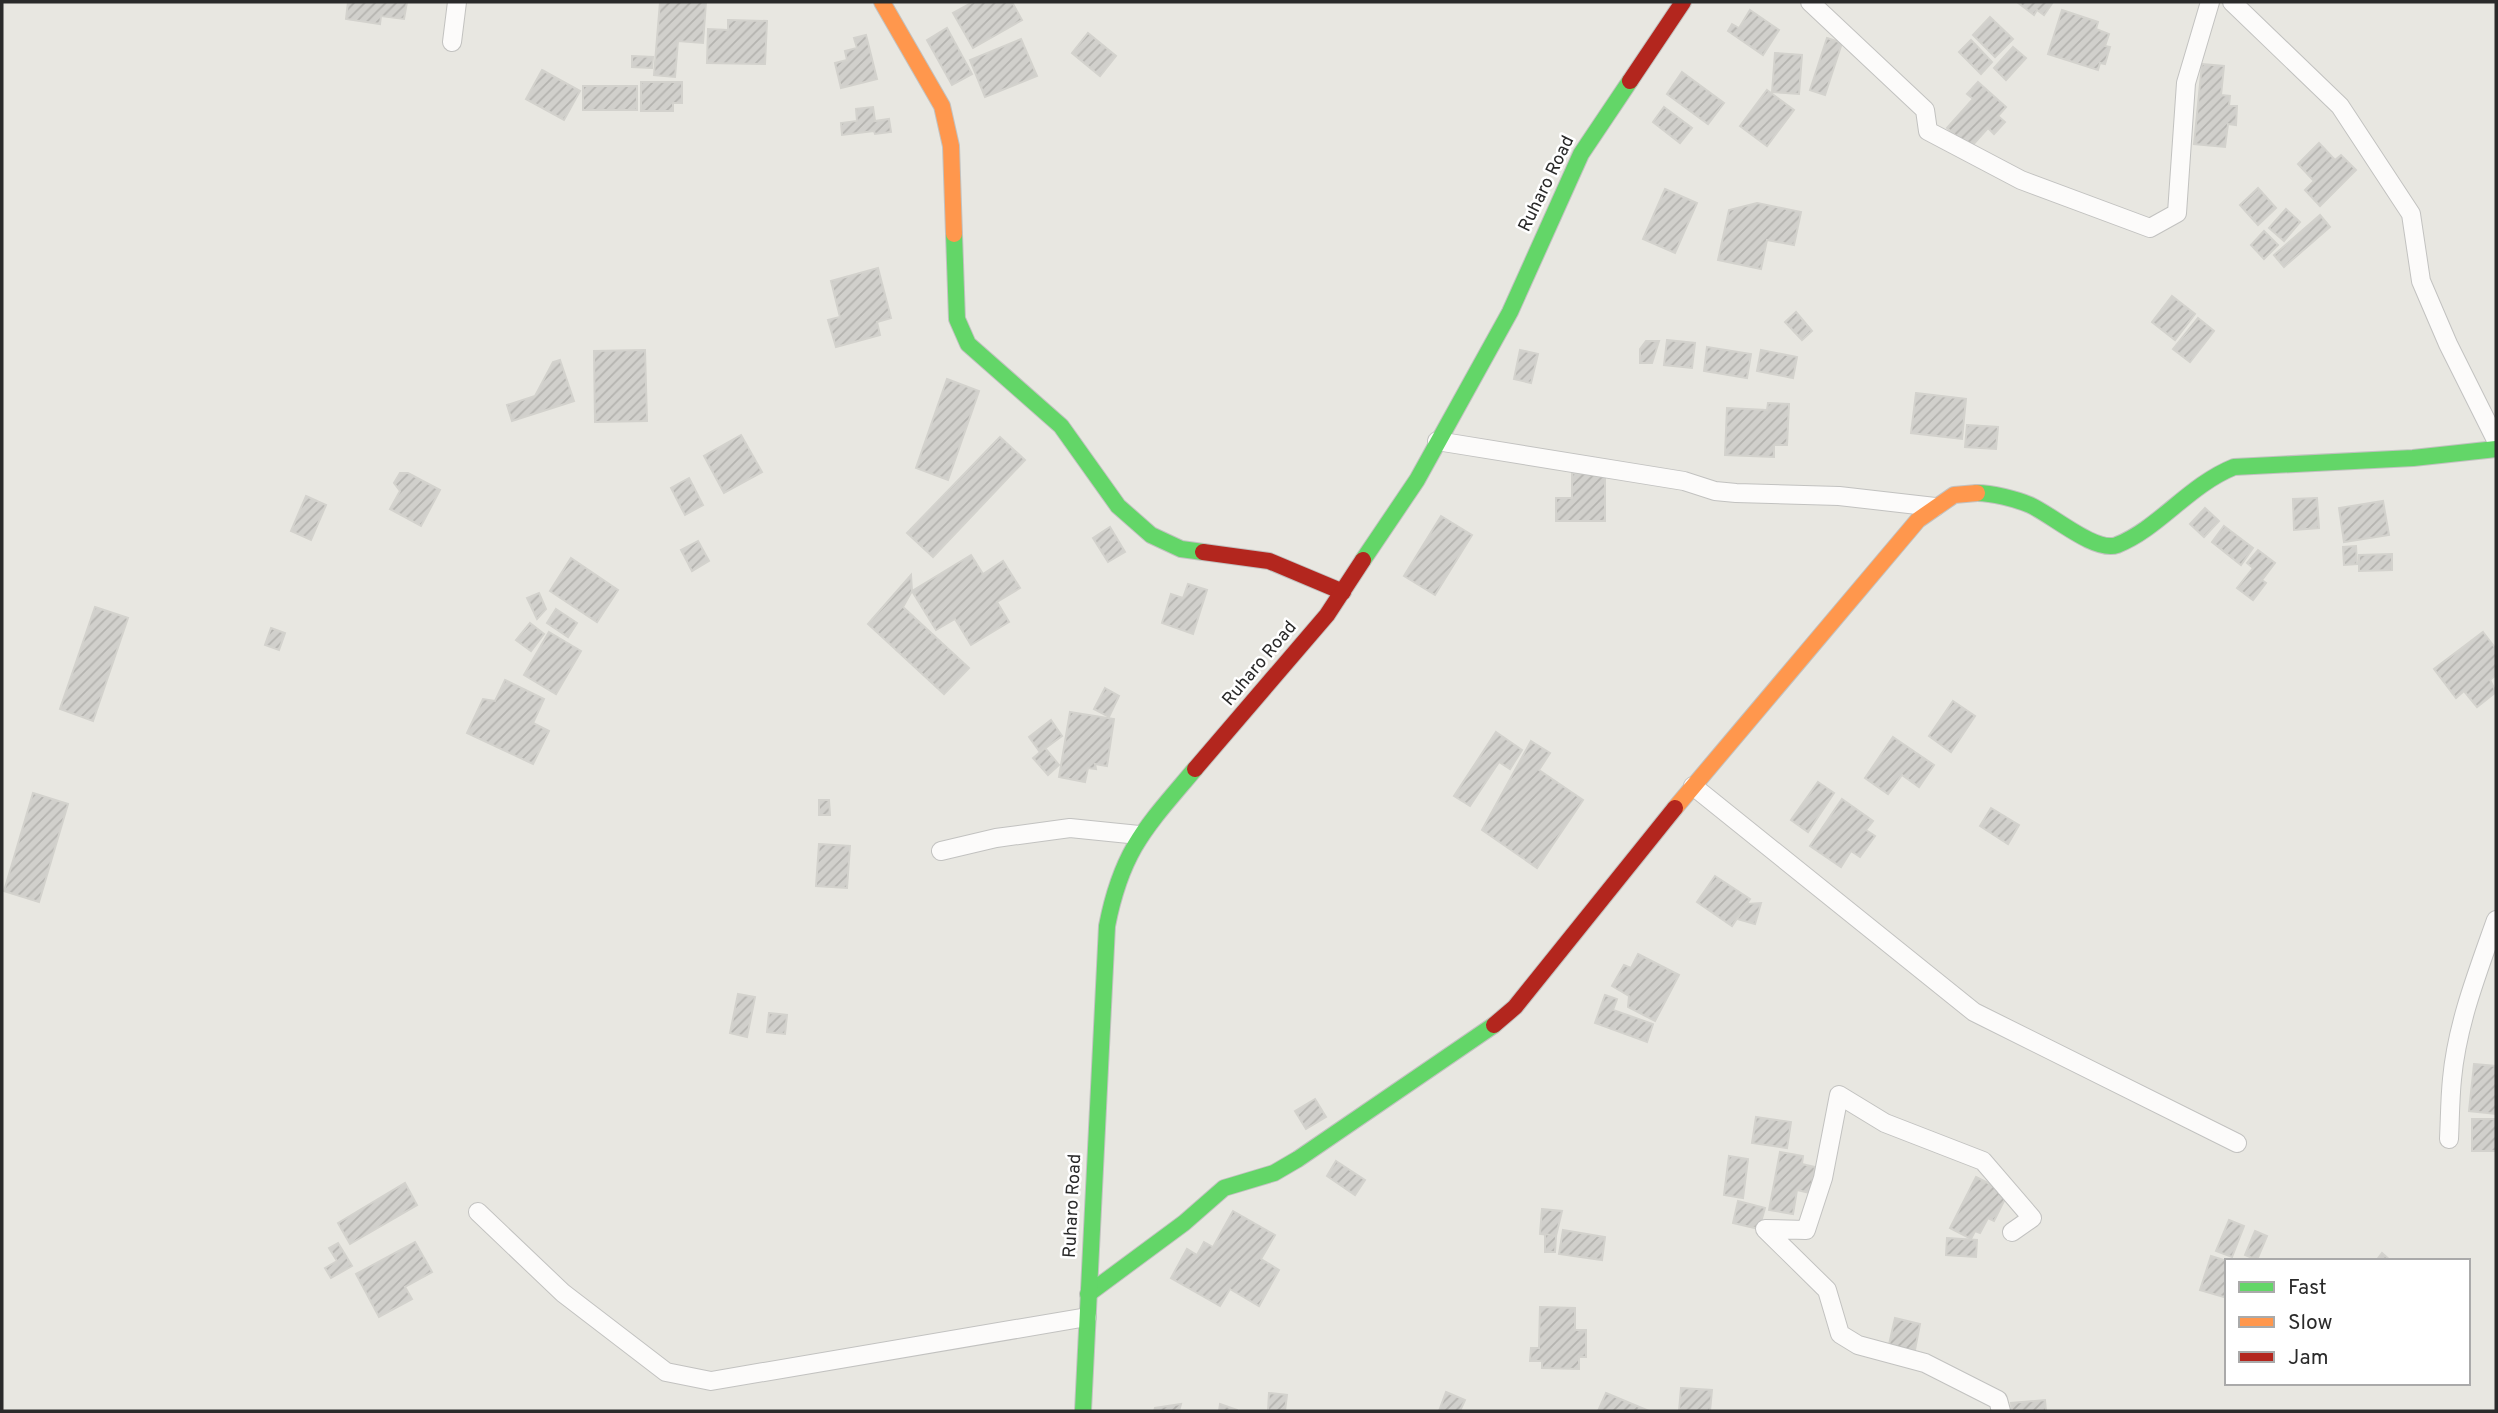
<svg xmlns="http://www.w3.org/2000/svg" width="2498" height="1413" font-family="Overpass,sans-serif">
<defs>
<pattern id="building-hatch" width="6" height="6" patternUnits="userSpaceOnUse" patternTransform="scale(1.75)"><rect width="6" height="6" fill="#d1d0cc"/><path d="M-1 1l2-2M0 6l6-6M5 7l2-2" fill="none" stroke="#b4b3af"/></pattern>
</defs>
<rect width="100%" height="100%" fill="#e8e7e1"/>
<!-- building -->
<g fill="url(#building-hatch)" stroke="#d3d2cd" stroke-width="2">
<path d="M 348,2 L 407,2 L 404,19 L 381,16 L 380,24 L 346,19 Z"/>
<path d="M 660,2 L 706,2 L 703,43 L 678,41 L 675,77 L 654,75 Z"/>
<path d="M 973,2 L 1012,2 L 1022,20 L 973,48 L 953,13 Z"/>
<path d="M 2017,2 L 2053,2 L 2044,15 L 2037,10 L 2034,15 Z"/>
<path d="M 1750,10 L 1779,30 L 1763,55 L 1728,31 L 1732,24 L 1739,28 Z"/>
<path d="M 2062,10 L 2098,22 L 2096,29 L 2109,34 L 2105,46 L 2110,47 L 2105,64 L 2100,63 L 2098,70 L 2048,54 Z"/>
<path d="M 1990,17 L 2013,39 L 1995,57 L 1973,35 Z"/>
<path d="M 728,20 L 767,21 L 765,64 L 707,63 L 708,29 L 728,30 Z"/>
<path d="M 947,28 L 972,74 L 952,85 L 927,40 Z"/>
<path d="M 1088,33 L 1116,56 L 1100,76 L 1072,53 Z"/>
<path d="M 866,35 L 877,79 L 841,88 L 835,63 L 847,60 L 845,51 L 857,48 L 854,38 Z"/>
<path d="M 1827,38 L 1842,43 L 1825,95 L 1810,90 Z"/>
<path d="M 1021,39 L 1037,76 L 985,97 L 970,60 Z"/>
<path d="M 1971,40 L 1992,62 L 1981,74 L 1959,52 Z"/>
<path d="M 2013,47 L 2026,58 L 2006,80 L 1994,68 Z"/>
<path d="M 1775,53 L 1802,55 L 1799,94 L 1772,92 Z"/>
<path d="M 632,56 L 653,57 L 652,68 L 632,67 Z"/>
<path d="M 2202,64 L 2224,66 L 2221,95 L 2230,96 L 2229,106 L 2237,106 L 2236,125 L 2228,124 L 2225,147 L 2194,144 Z"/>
<path d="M 542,70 L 580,91 L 564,120 L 526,99 Z"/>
<path d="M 1682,72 L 1724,103 L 1708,124 L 1667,94 Z"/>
<path d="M 641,82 L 682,82 L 682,103 L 673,103 L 673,111 L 641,111 Z"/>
<path d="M 1978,82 L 2006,107 L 1998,116 L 2005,122 L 1994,134 L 1988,128 L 1970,148 L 1947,128 L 1973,99 L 1967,94 Z"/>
<rect x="583" y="86" width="54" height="24"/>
<path d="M 1767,90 L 1794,110 L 1767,146 L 1740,126 Z"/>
<path d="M 873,107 L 875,121 L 889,119 L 891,132 L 875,134 L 874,131 L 842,135 L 841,123 L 857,121 L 856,109 Z"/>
<path d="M 1664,107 L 1692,128 L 1680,143 L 1653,122 Z"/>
<path d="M 2319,143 L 2335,160 L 2341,155 L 2356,170 L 2320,206 L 2305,190 L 2314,181 L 2298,164 Z"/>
<path d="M 2258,188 L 2276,208 L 2258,225 L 2240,205 Z"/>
<path d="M 1665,189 L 1697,203 L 1675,253 L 1643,239 Z"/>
<path d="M 1757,203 L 1801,212 L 1794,245 L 1767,240 L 1761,269 L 1718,260 L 1729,210 Z"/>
<path d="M 2286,209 L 2300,222 L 2284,241 L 2269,228 Z"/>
<path d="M 2320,215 L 2330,227 L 2284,267 L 2274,255 Z"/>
<path d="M 2264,231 L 2278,245 L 2264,259 L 2251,245 Z"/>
<path d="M 878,268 L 891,318 L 877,322 L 880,335 L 836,347 L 828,320 L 840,317 L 831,281 Z"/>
<path d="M 2172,296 L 2195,314 L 2175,340 L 2152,322 Z"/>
<path d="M 1796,312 L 1812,331 L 1802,340 L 1785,322 Z"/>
<path d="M 2198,318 L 2214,331 L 2190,362 L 2173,349 Z"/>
<path d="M 1667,340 L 1695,343 L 1692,368 L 1664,365 Z"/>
<path d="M 1646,341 L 1659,341 L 1652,363 L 1640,363 L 1640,349 Z"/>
<path d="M 1707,347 L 1751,354 L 1747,378 L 1704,371 Z"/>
<path d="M 645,350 L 647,421 L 595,422 L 594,351 Z"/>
<path d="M 1520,350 L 1538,354 L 1531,383 L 1514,379 Z"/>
<path d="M 1761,350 L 1797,357 L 1793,378 L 1757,371 Z"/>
<path d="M 560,360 L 574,401 L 512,421 L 507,405 L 535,396 L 553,362 Z"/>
<path d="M 947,379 L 979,391 L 948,480 L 916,468 Z"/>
<path d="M 1916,393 L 1966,399 L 1962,439 L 1911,433 Z"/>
<path d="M 1768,403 L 1789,404 L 1787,445 L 1774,445 L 1774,457 L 1725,455 L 1727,408 L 1767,410 Z"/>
<path d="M 1967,425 L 1998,427 L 1996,449 L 1965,447 Z"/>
<path d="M 741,435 L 762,472 L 724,493 L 704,456 Z"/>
<path d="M 1000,437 L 1025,460 L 933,557 L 907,533 Z"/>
<path d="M 400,473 L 408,473 L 440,490 L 421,526 L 390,509 L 400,491 L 394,483 Z"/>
<path d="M 1572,473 L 1605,474 L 1605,521 L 1556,521 L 1556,498 L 1572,498 Z"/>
<path d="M 689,478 L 703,505 L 685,515 L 671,488 Z"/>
<path d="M 306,496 L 326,505 L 311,540 L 291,531 Z"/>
<path d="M 2317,498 L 2319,528 L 2294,530 L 2293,499 Z"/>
<path d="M 2383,501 L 2389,535 L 2344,542 L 2339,508 Z"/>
<path d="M 2205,508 L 2219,521 L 2204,537 L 2190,524 Z"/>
<path d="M 1441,516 L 1472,535 L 1435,595 L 1404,576 Z"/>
<path d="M 2224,526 L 2253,548 L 2241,565 L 2212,542 Z"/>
<path d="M 1110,527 L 1125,552 L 1108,562 L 1093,538 Z"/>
<path d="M 698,541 L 709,561 L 692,571 L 681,550 Z"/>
<path d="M 2356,546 L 2357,564 L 2344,565 L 2343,547 Z"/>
<path d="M 2258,550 L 2275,563 L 2262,580 L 2266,583 L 2253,600 L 2237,588 L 2253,568 L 2247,563 Z"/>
<path d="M 2392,554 L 2392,570 L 2359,571 L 2359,555 Z"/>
<path d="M 971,555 L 983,574 L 1003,561 L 1020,588 L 997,602 L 1009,622 L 971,645 L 955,619 L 936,630 L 912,591 Z"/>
<path d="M 571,558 L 618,590 L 597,622 L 550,591 Z"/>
<path d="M 911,575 L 912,591 L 903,607 L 969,668 L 944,694 L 868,624 Z"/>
<path d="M 1188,584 L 1207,590 L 1193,634 L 1162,623 L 1171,594 L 1183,598 Z"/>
<path d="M 539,593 L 546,609 L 537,619 L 527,598 Z"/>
<path d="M 95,607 L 128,618 L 93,721 L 60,709 Z"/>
<path d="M 556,609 L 577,623 L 568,637 L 547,623 Z"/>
<path d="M 530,623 L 544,634 L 531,651 L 516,640 Z"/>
<path d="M 271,628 L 285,633 L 279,650 L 265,645 Z"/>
<path d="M 549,632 L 581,651 L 556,694 L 524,675 Z"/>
<path d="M 2483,632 L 2496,649 L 2496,675 L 2490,680 L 2496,692 L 2477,707 L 2464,691 L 2456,698 L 2434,669 Z"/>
<path d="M 505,680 L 544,699 L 533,723 L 549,731 L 533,764 L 467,733 L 483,699 L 495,701 Z"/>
<path d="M 1105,688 L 1119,696 L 1109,717 L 1094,709 Z"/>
<path d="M 1953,701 L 1975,716 L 1951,752 L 1929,736 Z"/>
<path d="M 1070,712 L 1114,719 L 1107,766 L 1095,764 L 1096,769 L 1088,768 L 1085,782 L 1059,777 Z"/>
<path d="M 1051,720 L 1062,736 L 1040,752 L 1029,737 Z"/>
<path d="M 1496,732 L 1522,750 L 1510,769 L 1499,762 L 1470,806 L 1454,796 Z"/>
<path d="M 1893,737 L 1934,765 L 1919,787 L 1902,775 L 1888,794 L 1865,778 Z"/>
<path d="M 1531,741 L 1550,753 L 1539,770 L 1583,800 L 1537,868 L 1482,830 Z"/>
<path d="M 1045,748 L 1059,765 L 1048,775 L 1033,758 Z"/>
<path d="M 1818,782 L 1834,793 L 1808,832 L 1791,820 Z"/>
<path d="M 33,793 L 68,804 L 39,902 L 4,891 Z"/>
<path d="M 1842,799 L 1873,821 L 1866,830 L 1875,836 L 1860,857 L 1851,851 L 1841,867 L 1810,846 Z"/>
<path d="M 819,800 L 829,800 L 830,815 L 819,815 Z"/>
<path d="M 1991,808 L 2019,825 L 2008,844 L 1980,826 Z"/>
<path d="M 819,844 L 850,846 L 847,888 L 816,886 Z"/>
<path d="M 1715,876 L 1750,899 L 1732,926 L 1697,902 Z"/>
<path d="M 1761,903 L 1755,924 L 1737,919 L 1747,904 Z"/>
<path d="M 1638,954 L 1679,975 L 1655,1021 L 1628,1007 L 1629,996 L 1612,986 L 1624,965 L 1631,968 Z"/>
<path d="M 738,994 L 755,997 L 747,1037 L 730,1033 Z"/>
<path d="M 1605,995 L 1617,999 L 1613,1010 L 1653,1024 L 1647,1042 L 1595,1023 Z"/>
<path d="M 769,1013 L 787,1015 L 785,1034 L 767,1032 Z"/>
<path d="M 2474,1064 L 2496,1066 L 2496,1114 L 2469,1111 Z"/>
<path d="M 1315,1099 L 1326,1117 L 1306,1129 L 1295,1111 Z"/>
<path d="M 1756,1117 L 1791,1122 L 1787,1148 L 1752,1143 Z"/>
<rect x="2472" y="1119" width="24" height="32"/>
<path d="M 1780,1152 L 1803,1156 L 1802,1164 L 1815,1167 L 1810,1193 L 1797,1190 L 1793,1214 L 1769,1210 Z"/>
<path d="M 1729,1156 L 1748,1159 L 1743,1198 L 1724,1195 Z"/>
<path d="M 1336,1161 L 1365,1180 L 1355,1195 L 1327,1176 Z"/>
<path d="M 1976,1177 L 2008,1193 L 1994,1221 L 1988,1218 L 1980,1233 L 1975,1231 L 1971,1239 L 1950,1228 Z"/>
<path d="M 405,1183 L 417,1205 L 350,1244 L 338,1223 Z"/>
<path d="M 1738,1201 L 1765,1208 L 1759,1229 L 1733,1223 Z"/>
<path d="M 1542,1209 L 1562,1211 L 1556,1236 L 1540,1234 Z"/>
<path d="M 1233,1211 L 1275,1235 L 1261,1259 L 1279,1270 L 1259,1306 L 1230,1289 L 1220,1306 L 1171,1278 L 1187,1249 L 1197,1255 L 1204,1242 L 1213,1247 Z"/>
<path d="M 2229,1220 L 2244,1226 L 2232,1257 L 2216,1251 Z"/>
<path d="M 1563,1230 L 1605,1237 L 1602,1260 L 1559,1254 Z"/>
<path d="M 2255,1231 L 2267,1236 L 2257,1260 L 2245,1255 Z"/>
<path d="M 1545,1234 L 1556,1236 L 1555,1252 L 1545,1252 Z"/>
<path d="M 1947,1238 L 1977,1240 L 1976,1257 L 1946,1255 Z"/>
<path d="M 415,1242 L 432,1272 L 405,1287 L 412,1299 L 379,1317 L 356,1274 Z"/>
<path d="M 338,1243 L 352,1266 L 331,1278 L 325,1268 L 337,1261 L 329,1248 Z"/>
<path d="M 2382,1253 L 2391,1261 L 2376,1261 Z"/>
<path d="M 2211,1256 L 2227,1261 L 2227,1298 L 2200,1290 Z"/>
<path d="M 1540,1307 L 1575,1308 L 1575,1330 L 1586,1330 L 1586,1357 L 1579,1357 L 1579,1369 L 1542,1368 L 1542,1361 L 1530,1361 L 1531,1348 L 1539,1348 Z"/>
<path d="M 1895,1318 L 1920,1324 L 1914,1355 L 1888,1349 Z"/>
<path d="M 1681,1388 L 1712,1390 L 1710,1411 L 1679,1411 Z"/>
<path d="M 1446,1392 L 1465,1400 L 1460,1411 L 1439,1411 Z"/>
<path d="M 1269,1393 L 1287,1395 L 1285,1411 L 1268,1411 Z"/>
<path d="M 1606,1393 L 1649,1411 L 1598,1411 Z"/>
<path d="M 2045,1400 L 2046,1411 L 2012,1411 L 2011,1403 Z"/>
<path d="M 1181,1404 L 1179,1411 L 1154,1411 L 1155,1408 Z"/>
<path d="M 1220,1404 L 1237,1410 L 1237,1411 L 1219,1411 Z"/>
</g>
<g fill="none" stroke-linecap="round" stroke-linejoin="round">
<defs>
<g id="street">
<path d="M 1810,2 L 1925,110 L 1928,131 L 2021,180 L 2150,228 L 2177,213 L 2186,83 L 2210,2"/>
<path d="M 2232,2 L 2340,106 L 2411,214 L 2421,281 L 2448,344 L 2496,440"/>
<path d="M 452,42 L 457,2"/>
<path d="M 1437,441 L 1684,481 L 1715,491 L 1736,493 L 1839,496 L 1935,507"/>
<path d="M 1693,786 L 1974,1012 L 2237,1143"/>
<path d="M 941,851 L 996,838 L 1070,828 L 1139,835"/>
<path d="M 2449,1139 C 2450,1119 2450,1098 2452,1079 C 2457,1024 2478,971 2496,920"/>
<path d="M 478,1212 L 563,1293 L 666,1372 L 711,1381 L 1087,1317"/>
<path d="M 2001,1411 L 1998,1400 L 1925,1363 L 1858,1345 L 1840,1334 L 1827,1290 L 1765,1229 L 1806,1230 L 1823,1178 L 1839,1095 L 1885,1123 L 1983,1161 L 2032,1218 L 2012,1232"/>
</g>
<g id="fast">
<path d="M 954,234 L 957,319 L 968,344 L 1061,426 L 1118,506 L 1151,535 L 1181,549 L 1203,552"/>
<path d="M 1977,493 C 1992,493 2016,499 2030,505 C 2051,514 2095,553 2117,545 C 2158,529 2189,485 2234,467 L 2413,458 L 2496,449"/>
<path d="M 1363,560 L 1417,480 L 1510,312 L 1581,154 L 1630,81"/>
<path d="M 1088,1294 L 1184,1223 L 1224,1188 L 1274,1173 L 1298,1159 L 1494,1025"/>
<path d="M 1083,1411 L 1107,926 C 1122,849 1147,826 1195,769"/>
</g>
<g id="slow">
<path d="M 882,2 L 942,106 L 951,146 L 954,234"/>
<path d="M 1675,808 L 1918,520 L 1954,495 L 1977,493"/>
</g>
<g id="jam">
<path d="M 1630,81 L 1683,2"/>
<path d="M 1203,552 L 1269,561 L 1343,592"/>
<path d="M 1195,769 L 1327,615 L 1363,560"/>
<path d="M 1494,1025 L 1515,1007 L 1675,808"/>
</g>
</defs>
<!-- street casing -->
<use href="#street" stroke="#c2c2c0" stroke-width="20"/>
<!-- fast casing -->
<use href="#fast" stroke="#c2c2c0" stroke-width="18"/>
<!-- slow casing -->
<use href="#slow" stroke="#c2c2c0" stroke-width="18"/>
<!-- jam casing -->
<use href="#jam" stroke="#c2c2c0" stroke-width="18"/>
<!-- street -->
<use href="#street" stroke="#fcfbfa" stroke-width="18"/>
<!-- fast -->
<use href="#fast" stroke="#63d668" stroke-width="16"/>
<!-- slow -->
<use href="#slow" stroke="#ff974d" stroke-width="16"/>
<!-- jam -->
<use href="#jam" stroke="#b3261e" stroke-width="16"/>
</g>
<g text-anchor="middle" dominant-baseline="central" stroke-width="5" stroke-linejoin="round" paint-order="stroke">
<!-- street labels -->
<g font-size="18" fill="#2a2a2a" stroke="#fff">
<text transform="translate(1547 184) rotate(-64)">Ruharo Road</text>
<text transform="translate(1260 664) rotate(-50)">Ruharo Road</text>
<text transform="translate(1073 1206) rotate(-87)">Ruharo Road</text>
</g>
</g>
<!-- border -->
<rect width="2498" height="1413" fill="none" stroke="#2a2a2a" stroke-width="7"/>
<!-- legend -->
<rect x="2225" y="1259" width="245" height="126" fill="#ffffff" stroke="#aaaaaa" stroke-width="2"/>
<rect x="2239" y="1282" width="35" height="10" fill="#63d668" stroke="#aaaaaa" stroke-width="2"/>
<text x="2288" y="1294" font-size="21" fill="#2a2a2a">Fast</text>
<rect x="2239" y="1317" width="35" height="10" fill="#ff974d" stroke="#aaaaaa" stroke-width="2"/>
<text x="2288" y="1329" font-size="21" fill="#2a2a2a">Slow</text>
<rect x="2239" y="1352" width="35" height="10" fill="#b3261e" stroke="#aaaaaa" stroke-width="2"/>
<text x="2288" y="1364" font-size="21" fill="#2a2a2a">Jam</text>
</svg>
